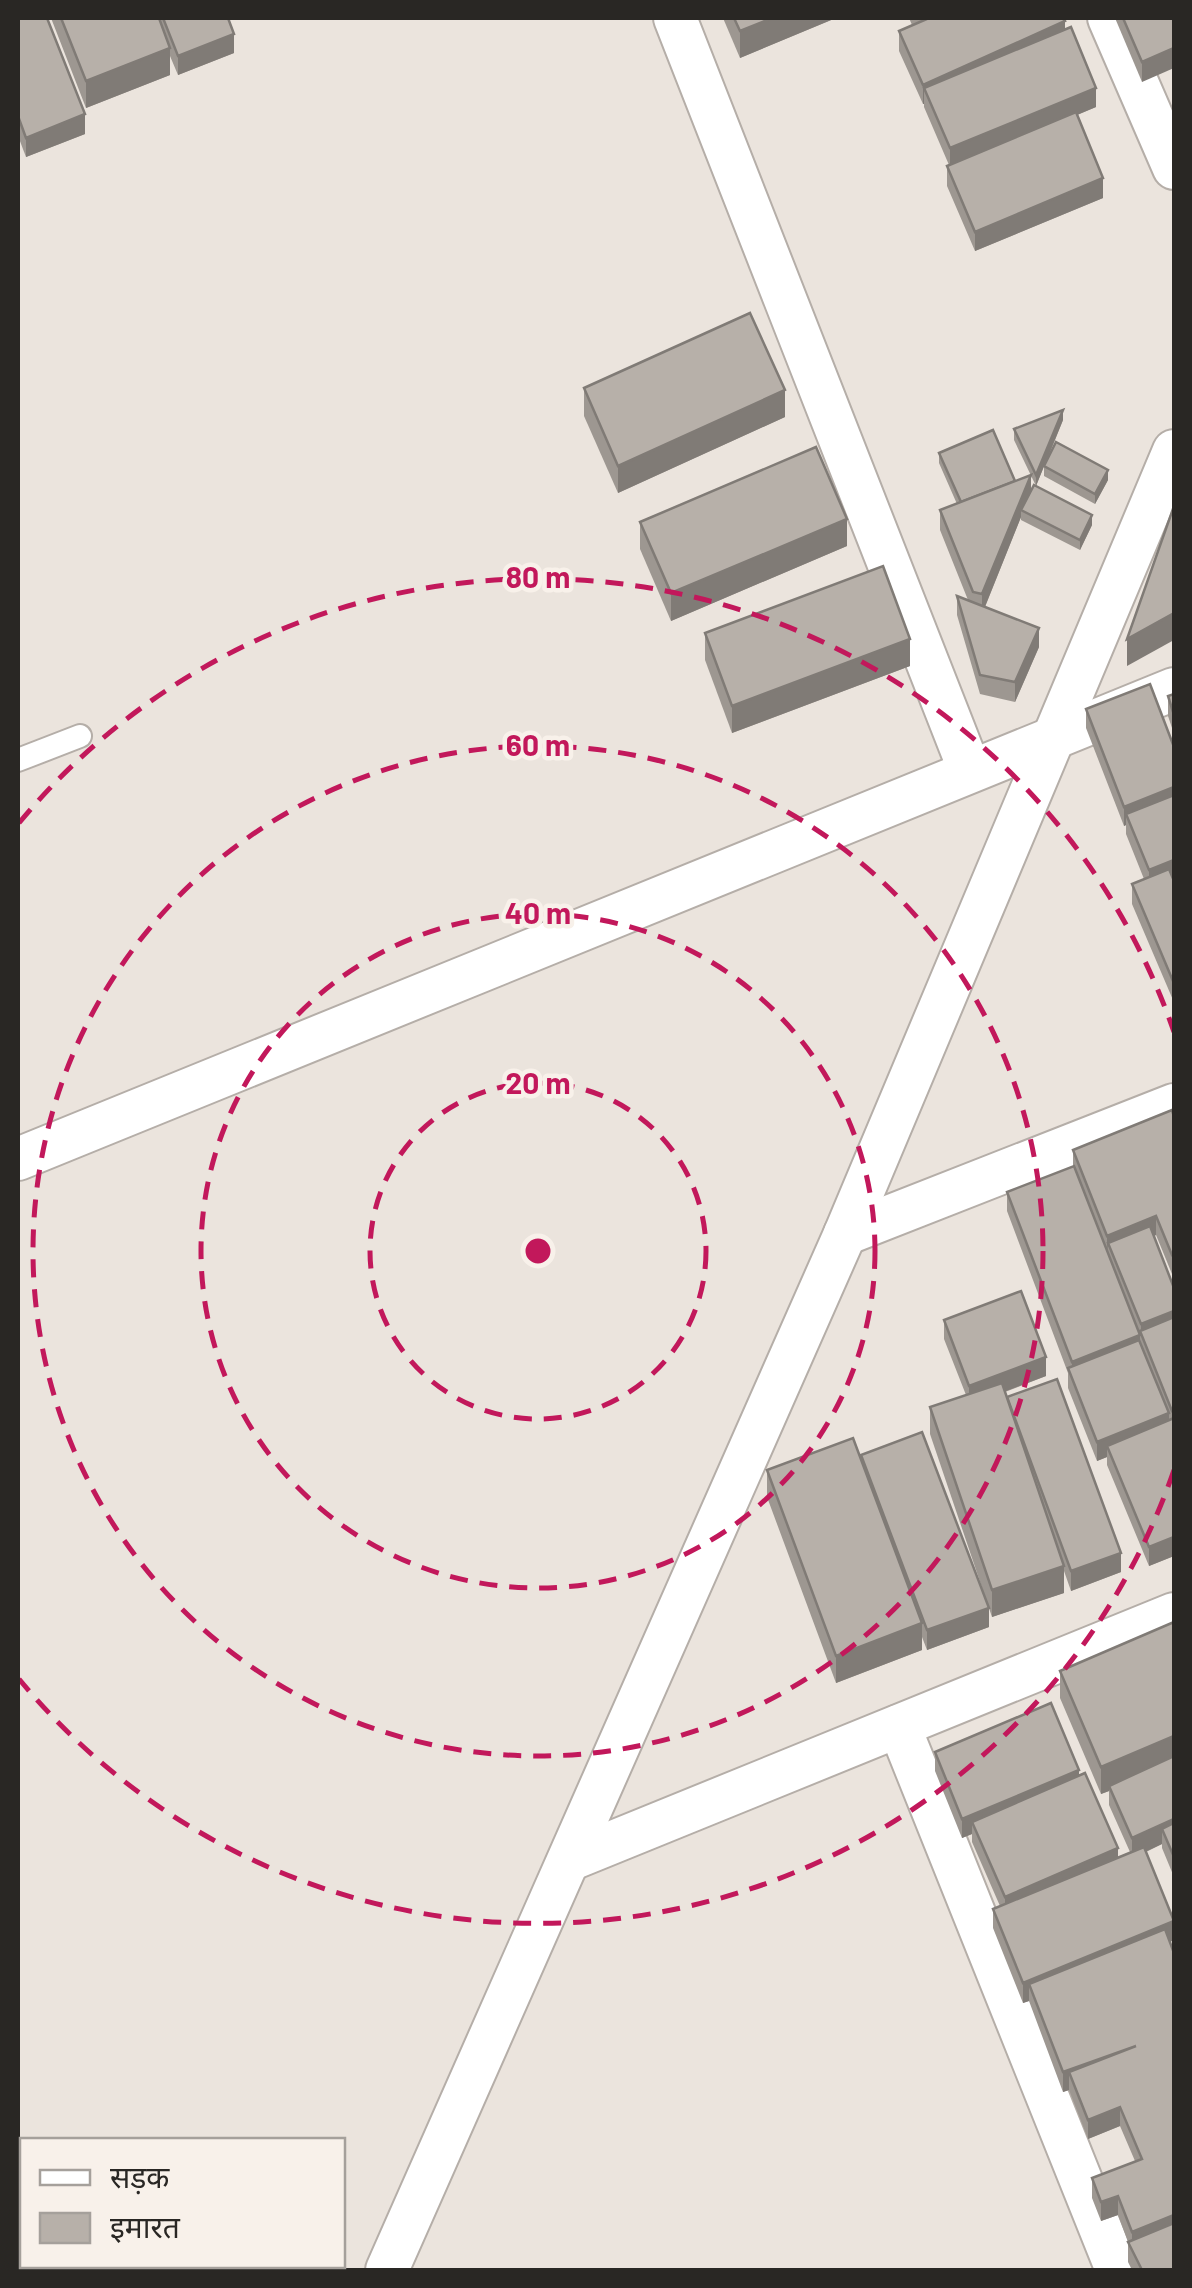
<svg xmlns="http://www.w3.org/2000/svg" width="1192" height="2288" font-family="Barlow,'Noto Sans Devanagari',sans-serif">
<rect width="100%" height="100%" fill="#ebe4dd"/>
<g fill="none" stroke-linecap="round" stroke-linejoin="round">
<defs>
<path id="service" d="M 18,760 L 80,736"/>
<g id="minor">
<path d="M 675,18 L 970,771"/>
<path d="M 1109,18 L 1174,168"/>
<path d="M 18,1159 L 1174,689"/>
<path d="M 845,1234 L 1174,1105"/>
<path d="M 899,1726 L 1117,2270"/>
<path d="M 569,1860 L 1174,1614"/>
<path d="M 387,2270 L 845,1234 L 1174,451"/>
</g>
</defs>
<!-- service casing -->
<use href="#service" stroke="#b5aea8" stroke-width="26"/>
<!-- minor casing -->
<use href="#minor" stroke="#b5aea8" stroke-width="46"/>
<!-- service -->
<use href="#service" stroke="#fff" stroke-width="22"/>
<!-- minor -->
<use href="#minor" stroke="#fff" stroke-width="42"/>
</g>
<!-- wall -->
<g fill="#9d9791">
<path d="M 18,18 L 85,134 L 26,157 L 18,136 Z"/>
<path d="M 51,18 L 228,18 L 234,53 L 178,75 L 170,56 L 170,75 L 86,108 Z"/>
<path d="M 723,18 L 836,18 L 740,58 Z"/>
<path d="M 909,18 L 1063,18 L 1065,29 L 1096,107 L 1077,115 L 1103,198 L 975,251 L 947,186 L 947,166 L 949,165 L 924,107 L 924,104 L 923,104 L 899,51 L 899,31 L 912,25 Z"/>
<path d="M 1115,18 L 1174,18 L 1142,82 Z"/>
<path d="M 584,388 L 785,417 L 618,493 L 584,416 Z"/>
<path d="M 1063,420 L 1045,465 L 1108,480 L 1095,504 L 1044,476 L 1044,466 L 1036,486 L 1014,440 L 1014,429 Z"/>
<path d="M 939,453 L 1015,481 L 1031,492 L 1092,525 L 1080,550 L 1021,520 L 1021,517 L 985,607 L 1039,647 L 1015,702 L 980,694 L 957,615 L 957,596 L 968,600 L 940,530 L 940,510 L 957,504 L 939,463 Z"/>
<path d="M 640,522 L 847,546 L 671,621 L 640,549 Z"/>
<path d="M 705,633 L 910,666 L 732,733 L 705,660 Z"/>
<path d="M 1174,694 L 1174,734 L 1168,716 L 1168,696 Z"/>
<path d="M 1086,709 L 1174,747 L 1173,1000 L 1132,904 L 1132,884 L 1144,879 L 1126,834 L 1126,825 L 1124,826 L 1086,728 Z"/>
<path d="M 1174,1117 L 1172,1274 L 1156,1235 L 1154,1236 L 1174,1288 L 1174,1556 L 1149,1566 L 1107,1465 L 1107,1457 L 1097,1461 L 1068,1388 L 1068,1373 L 1007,1211 L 1007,1192 L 1073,1166 L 1073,1150 Z"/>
<path d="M 944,1320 L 1046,1376 L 1005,1392 L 1007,1397 L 1121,1572 L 1071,1591 L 1064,1571 L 1064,1593 L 992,1617 L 930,1434 L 930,1407 L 966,1395 L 944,1339 Z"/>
<path d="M 861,1455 L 989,1627 L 927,1650 L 922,1637 L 922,1650 L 836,1683 L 767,1497 L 767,1470 L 861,1459 Z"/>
<path d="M 1174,1622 L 1174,1877 L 1162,1848 L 1162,1844 L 1146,1852 L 1174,1940 L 1170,1942 L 1174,2270 L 1132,2270 L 1128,2262 L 1128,2242 L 1118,2215 L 1101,2221 L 1092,2198 L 1092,2178 L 1135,2161 L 1120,2126 L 1088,2139 L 1069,2090 L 1063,2092 L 1029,2001 L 1023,2003 L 993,1928 L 993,1909 L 1000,1906 L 972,1842 L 972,1834 L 962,1838 L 935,1771 L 935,1752 L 1079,1775 L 1118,1857 L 1130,1852 L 1109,1805 L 1109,1791 L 1101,1794 L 1060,1698 L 1060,1671 Z"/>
</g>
<!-- shaded-wall -->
<g fill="#807b76">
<path d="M 772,18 L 836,18 L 740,58 L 740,31 Z"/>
<path d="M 1065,21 L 1065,40 L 924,88 L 924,104 L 923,104 L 923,85 Z"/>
<path d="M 234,34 L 234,53 L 178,75 L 178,56 Z"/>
<path d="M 170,48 L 170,75 L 86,108 L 86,81 Z"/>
<path d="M 1174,48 L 1174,68 L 1142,82 L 1142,62 Z"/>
<path d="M 1096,88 L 1096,107 L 950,168 L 950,148 Z"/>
<path d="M 85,114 L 85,134 L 26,157 L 26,138 Z"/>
<path d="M 1103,178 L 1103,198 L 975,251 L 975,232 Z"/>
<path d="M 785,390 L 785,417 L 618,493 L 618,466 Z"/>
<path d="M 1063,410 L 1063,420 L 1036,486 L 1036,475 Z"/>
<path d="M 1108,470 L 1108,480 L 1095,504 L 1095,494 Z"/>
<path d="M 1031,475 L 1031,494 L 1021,510 L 1021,517 L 982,614 L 982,594 Z"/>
<path d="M 1092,515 L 1092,525 L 1080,550 L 1080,540 Z"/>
<path d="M 847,519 L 847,546 L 671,621 L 671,593 Z"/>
<path d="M 1174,613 L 1174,640 L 1127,666 L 1127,639 Z"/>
<path d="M 1039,628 L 1039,647 L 1015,702 L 1015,682 Z"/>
<path d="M 910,639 L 910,666 L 732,733 L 732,706 Z"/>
<path d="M 1174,787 L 1174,807 L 1126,814 L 1126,825 L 1124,826 L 1124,807 Z"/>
<path d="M 1174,860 L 1174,879 L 1149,890 L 1149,870 Z"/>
<path d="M 1174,980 L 1174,1000 L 1173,1000 L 1173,981 Z"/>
<path d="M 1156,1216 L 1156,1235 L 1112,1253 L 1108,1243 L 1107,1255 L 1107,1236 Z"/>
<path d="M 1174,1254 L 1174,1273 L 1172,1274 L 1172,1255 Z"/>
<path d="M 1174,1311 L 1174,1330 L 1141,1334 L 1141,1324 Z"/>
<path d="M 1140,1335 L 1140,1355 L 1072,1377 L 1072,1362 Z"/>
<path d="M 1046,1357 L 1046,1376 L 969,1405 L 969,1386 Z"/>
<path d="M 1169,1413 L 1169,1433 L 1107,1446 L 1107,1457 L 1097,1461 L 1097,1442 Z"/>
<path d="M 1174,1537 L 1174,1556 L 1149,1566 L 1149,1547 Z"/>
<path d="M 1121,1553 L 1121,1572 L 1071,1591 L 1071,1571 Z"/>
<path d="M 1064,1566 L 1064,1593 L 992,1617 L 992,1590 Z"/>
<path d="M 989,1608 L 989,1627 L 927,1650 L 927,1630 Z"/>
<path d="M 922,1623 L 922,1650 L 836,1683 L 836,1656 Z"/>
<path d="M 1174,1736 L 1174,1763 L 1109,1786 L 1109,1791 L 1101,1794 L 1101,1767 Z"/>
<path d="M 1079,1770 L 1079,1790 L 972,1822 L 972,1834 L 962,1838 L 962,1819 Z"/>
<path d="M 1174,1819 L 1174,1839 L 1162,1829 L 1162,1844 L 1132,1858 L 1132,1838 Z"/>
<path d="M 1118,1848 L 1118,1867 L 1005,1917 L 1005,1897 Z"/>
<path d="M 1174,1921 L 1174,1940 L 1034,1998 L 1029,1984 L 1029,2001 L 1023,2003 L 1023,1983 Z"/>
<path d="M 1136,2046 L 1069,2072 L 1069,2090 L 1063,2092 L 1063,2072 Z"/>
<path d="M 1120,2107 L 1120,2126 L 1088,2139 L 1088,2120 Z"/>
<path d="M 1118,2196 L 1118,2215 L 1101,2221 L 1101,2202 Z"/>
<path d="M 1174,2215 L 1174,2235 L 1132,2251 L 1132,2232 Z"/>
</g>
<!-- building -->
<g fill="#b7b0a9" stroke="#807b76" stroke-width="2.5">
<path d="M 18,18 L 47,18 L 85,114 L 26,138 L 18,116 Z"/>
<path d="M 61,18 L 159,18 L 170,48 L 86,81 Z"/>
<path d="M 163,18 L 228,18 L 234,34 L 178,56 Z"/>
<path d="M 734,18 L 772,18 L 740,31 Z"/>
<path d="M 929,18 L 1063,18 L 1065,21 L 923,85 L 899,31 Z"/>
<path d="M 1123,18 L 1174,18 L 1174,48 L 1142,62 Z"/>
<path d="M 1071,27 L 1096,88 L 950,148 L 924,88 Z"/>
<path d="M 1076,112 L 1103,178 L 975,232 L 947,166 Z"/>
<path d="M 750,313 L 785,390 L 618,466 L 584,388 Z"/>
<path d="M 1063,410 L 1036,475 L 1014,429 Z"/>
<path d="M 993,430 L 1015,481 L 961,502 L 939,453 Z"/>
<path d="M 1056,442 L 1108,470 L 1095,494 L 1044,466 Z"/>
<path d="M 816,447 L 847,519 L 671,593 L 640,522 Z"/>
<path d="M 1031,475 L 982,594 L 973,592 L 940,510 Z"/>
<path d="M 1034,485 L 1092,515 L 1080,540 L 1021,510 Z"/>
<path d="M 1174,506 L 1174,613 L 1127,639 Z"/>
<path d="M 883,566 L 910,639 L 732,706 L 705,633 Z"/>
<path d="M 957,596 L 1039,628 L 1015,682 L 980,675 Z"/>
<path d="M 1150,684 L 1174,747 L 1174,787 L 1124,807 L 1086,709 Z"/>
<path d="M 1174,694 L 1174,715 L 1168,696 Z"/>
<path d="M 1174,795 L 1174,860 L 1149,870 L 1126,814 Z"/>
<path d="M 1169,869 L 1174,881 L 1174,980 L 1173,981 L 1132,884 Z"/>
<path d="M 1172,1110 L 1174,1117 L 1174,1254 L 1172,1255 L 1156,1216 L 1107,1236 L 1073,1150 Z"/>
<path d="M 1074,1166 L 1140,1335 L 1072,1362 L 1007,1192 Z"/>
<path d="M 1150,1226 L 1174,1288 L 1174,1311 L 1141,1324 L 1108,1243 Z"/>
<path d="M 1021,1291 L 1046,1357 L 969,1386 L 944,1320 Z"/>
<path d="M 1174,1317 L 1174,1410 L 1172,1411 L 1140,1331 Z"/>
<path d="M 1139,1340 L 1169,1413 L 1097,1442 L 1068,1368 Z"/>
<path d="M 1057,1379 L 1121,1553 L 1071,1571 L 1007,1397 Z"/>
<path d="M 1002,1383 L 1064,1566 L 992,1590 L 930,1407 Z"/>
<path d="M 1174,1418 L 1174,1537 L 1149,1547 L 1107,1446 Z"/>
<path d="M 922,1432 L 989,1608 L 927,1630 L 861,1455 Z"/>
<path d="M 853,1438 L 922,1623 L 836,1656 L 767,1470 Z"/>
<path d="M 1174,1622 L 1174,1736 L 1101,1767 L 1060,1671 Z"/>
<path d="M 1051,1703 L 1079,1770 L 962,1819 L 935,1752 Z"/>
<path d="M 1174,1756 L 1174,1819 L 1132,1838 L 1109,1786 Z"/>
<path d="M 1085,1773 L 1118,1848 L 1005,1897 L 972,1822 Z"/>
<path d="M 1174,1823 L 1174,1857 L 1162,1829 Z"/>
<path d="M 1144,1847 L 1174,1921 L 1023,1983 L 993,1909 Z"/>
<path d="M 1165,1929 L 1174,1953 L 1174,2215 L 1132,2232 L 1118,2196 L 1101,2202 L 1092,2178 L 1142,2159 L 1120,2107 L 1088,2120 L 1069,2072 L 1136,2046 L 1063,2072 L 1029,1984 Z"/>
<path d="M 1174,2223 L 1174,2270 L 1142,2270 L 1128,2242 Z"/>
</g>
<!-- distance rings -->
<g fill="none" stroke="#c2185b" stroke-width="5" stroke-dasharray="18 12">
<circle cx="538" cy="1251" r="168"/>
<circle cx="538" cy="1251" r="337"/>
<circle cx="538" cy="1251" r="505"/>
<path d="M1174 1470A673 673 0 0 1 19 1679M19 823A673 673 0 0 1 1174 1032"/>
</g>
<circle cx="538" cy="1251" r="15" fill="#c2185b" stroke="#f8f1ea" stroke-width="5"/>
<g font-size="30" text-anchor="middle" font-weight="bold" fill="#c2185b" stroke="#f8f1ea" stroke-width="9" stroke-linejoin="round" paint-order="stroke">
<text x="538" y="588">80 m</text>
<text x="538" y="756">60 m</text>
<text x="538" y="924">40 m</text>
<text x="538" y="1094">20 m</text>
</g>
<!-- border -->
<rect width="1192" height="2288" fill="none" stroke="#292724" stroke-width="40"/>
<!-- legend -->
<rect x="20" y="2138" width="325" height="130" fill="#f8f1ea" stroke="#a5a09b" stroke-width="2.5"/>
<rect x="40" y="2170" width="50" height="15" fill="#ffffff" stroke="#a5a09b" stroke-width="2.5"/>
<text x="110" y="2188" font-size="30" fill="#292724">सड़क</text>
<rect x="40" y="2213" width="50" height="30" fill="#b7b0a9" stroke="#a5a09b" stroke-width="2.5"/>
<text x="110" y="2238" font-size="30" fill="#292724">इमारत</text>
</svg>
